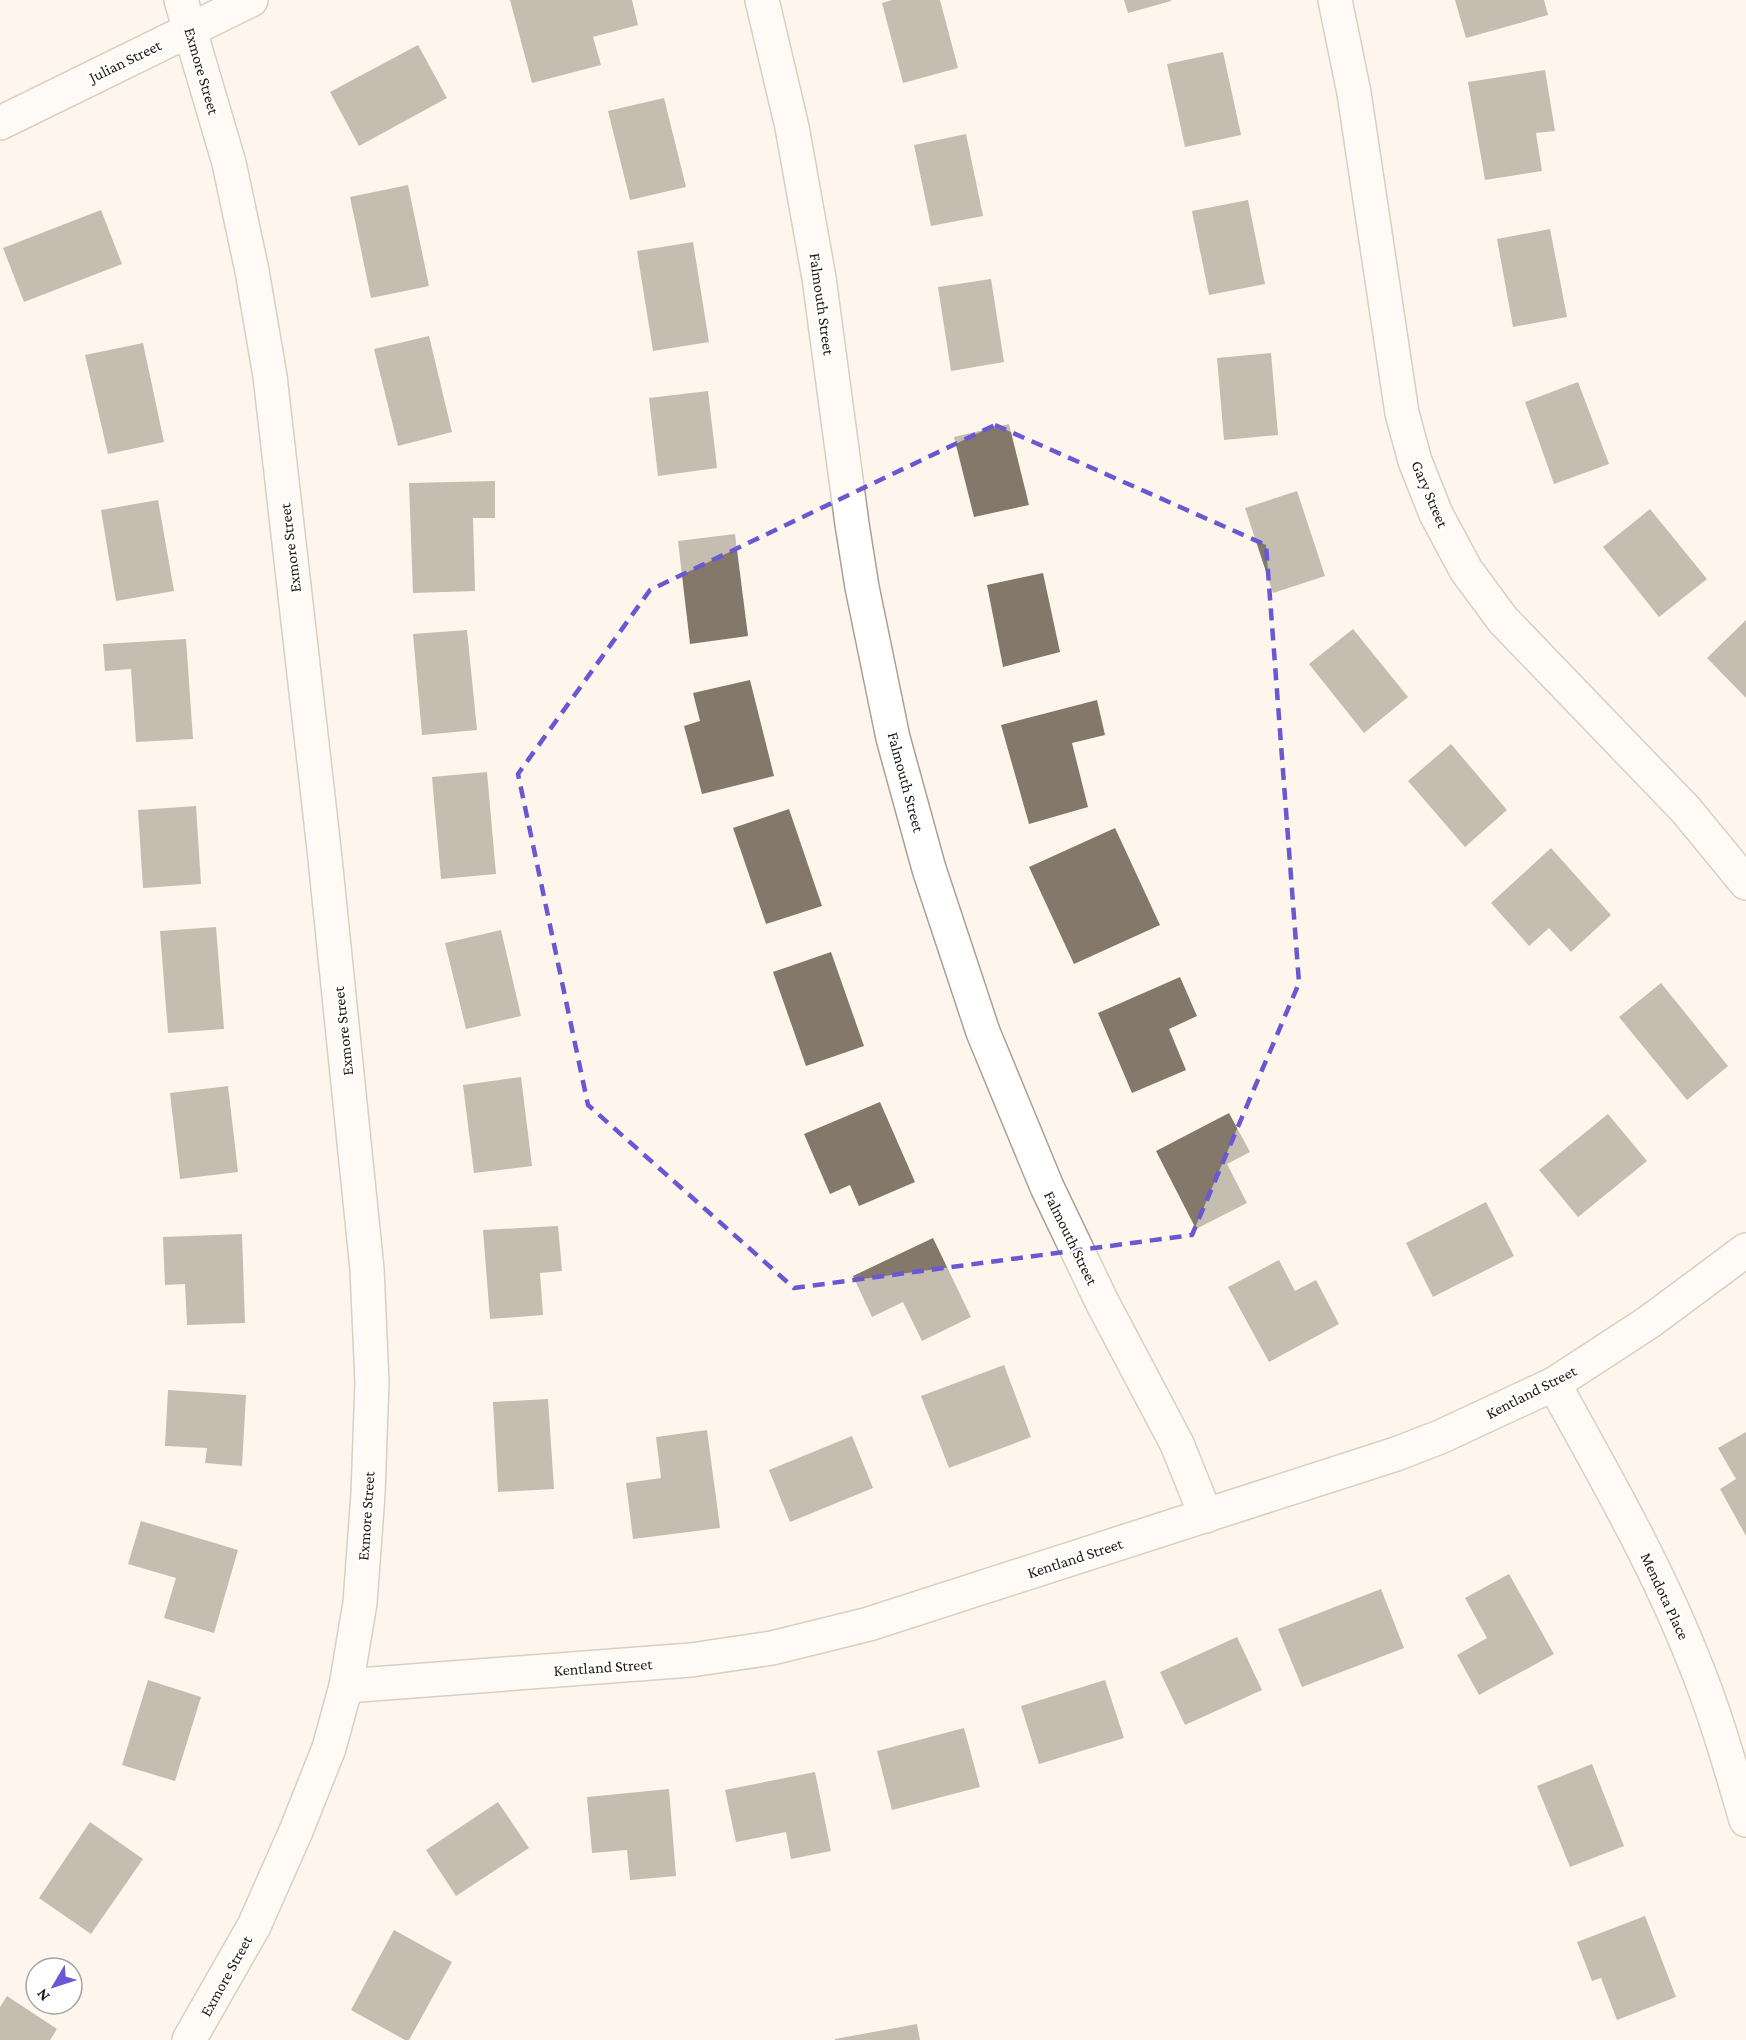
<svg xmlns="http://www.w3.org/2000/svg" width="1746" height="2040" font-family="'Crimson Pro',serif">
<rect width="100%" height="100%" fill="#fef6ec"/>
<!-- building -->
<g fill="#837869">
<path d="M 510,0 L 632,0 L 638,25 L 593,37 L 601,65 L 532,83 Z"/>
<path d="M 892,0 L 940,0 L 958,68 L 903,83 L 882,3 Z"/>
<path d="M 1124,0 L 1171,0 L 1171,1 L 1128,13 Z"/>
<path d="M 1455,0 L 1544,0 L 1548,15 L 1466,38 Z"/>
<path d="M 418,45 L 447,98 L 359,146 L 330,92 Z"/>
<path d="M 1223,52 L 1241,135 L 1185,147 L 1167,64 Z"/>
<path d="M 1545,70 L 1555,131 L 1536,133 L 1542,171 L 1485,180 L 1468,82 Z"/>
<path d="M 664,98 L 686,187 L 630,200 L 608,111 Z"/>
<path d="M 966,134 L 983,216 L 931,226 L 914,145 Z"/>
<path d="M 408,185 L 429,286 L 371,298 L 350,197 Z"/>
<path d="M 1248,200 L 1265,284 L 1209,295 L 1192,211 Z"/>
<path d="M 101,210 L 122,264 L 24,302 L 3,248 Z"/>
<path d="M 1550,229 L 1567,317 L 1513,327 L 1497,239 Z"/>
<path d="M 693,242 L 709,342 L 653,351 L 637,251 Z"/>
<path d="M 991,279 L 1004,362 L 951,371 L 938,287 Z"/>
<path d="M 429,336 L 452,432 L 398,446 L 374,349 Z"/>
<path d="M 143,343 L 164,442 L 108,454 L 85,355 Z"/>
<path d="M 1271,353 L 1278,435 L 1224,440 L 1217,358 Z"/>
<path d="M 1578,382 L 1609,464 L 1554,484 L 1525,402 Z"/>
<path d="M 708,391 L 717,468 L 658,476 L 649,398 Z"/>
<path d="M 1009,424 L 1029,505 L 974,517 L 954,437 Z"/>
<path d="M 495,481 L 495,518 L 473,518 L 475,591 L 413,593 L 409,483 Z"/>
<path d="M 1297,491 L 1325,576 L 1273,593 L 1245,508 Z"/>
<path d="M 158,500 L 174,591 L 116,601 L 101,510 Z"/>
<path d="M 1650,509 L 1707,579 L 1659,617 L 1603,547 Z"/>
<path d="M 735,534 L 748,636 L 690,644 L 678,541 Z"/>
<path d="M 1043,573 L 1060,652 L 1003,667 L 987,585 Z"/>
<path d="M 1746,620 L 1746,698 L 1707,658 Z"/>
<path d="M 1353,629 L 1408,697 L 1364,733 L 1309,664 Z"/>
<path d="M 467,630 L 477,730 L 422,735 L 413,634 Z"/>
<path d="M 186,639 L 193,739 L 136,742 L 131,669 L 105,671 L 103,644 Z"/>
<path d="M 750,680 L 774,776 L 702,794 L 684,726 L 700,721 L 693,693 Z"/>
<path d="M 1097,700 L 1105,735 L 1072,743 L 1088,807 L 1029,824 L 1001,725 Z"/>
<path d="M 1451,744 L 1507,810 L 1465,847 L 1408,781 Z"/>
<path d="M 487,772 L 496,874 L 441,879 L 432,777 Z"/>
<path d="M 196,806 L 201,884 L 143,888 L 138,810 Z"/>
<path d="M 789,809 L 822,906 L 766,924 L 733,828 Z"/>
<path d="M 1115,828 L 1160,925 L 1074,964 L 1029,867 Z"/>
<path d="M 1551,848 L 1611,915 L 1571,952 L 1549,928 L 1529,946 L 1491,903 Z"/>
<path d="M 216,927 L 224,1029 L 168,1033 L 160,931 Z"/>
<path d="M 501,930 L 521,1016 L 466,1029 L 445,943 Z"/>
<path d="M 831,952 L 864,1046 L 806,1066 L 773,972 Z"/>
<path d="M 1180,977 L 1197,1016 L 1169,1029 L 1186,1070 L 1132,1093 L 1098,1013 Z"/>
<path d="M 1661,983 L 1728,1066 L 1687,1100 L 1619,1017 Z"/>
<path d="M 521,1077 L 532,1166 L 474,1173 L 463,1085 Z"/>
<path d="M 228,1086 L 238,1172 L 180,1179 L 170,1093 Z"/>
<path d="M 880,1102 L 915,1182 L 859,1206 L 850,1185 L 830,1194 L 804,1134 Z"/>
<path d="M 1229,1113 L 1250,1152 L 1227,1164 L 1247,1203 L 1196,1229 L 1156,1151 Z"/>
<path d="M 1608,1114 L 1647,1161 L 1578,1217 L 1539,1170 Z"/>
<path d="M 1486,1202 L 1514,1256 L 1433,1297 L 1406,1243 Z"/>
<path d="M 558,1226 L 562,1271 L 540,1273 L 543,1315 L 490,1319 L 483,1230 Z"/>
<path d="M 242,1234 L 245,1323 L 187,1325 L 185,1284 L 165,1285 L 163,1237 Z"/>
<path d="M 933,1238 L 971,1317 L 922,1341 L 903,1302 L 872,1317 L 853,1276 Z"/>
<path d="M 1279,1260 L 1295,1291 L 1316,1280 L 1339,1324 L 1269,1362 L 1228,1287 Z"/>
<path d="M 1004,1365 L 1031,1437 L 949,1468 L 921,1396 Z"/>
<path d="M 168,1390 L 246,1395 L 242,1466 L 205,1463 L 207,1448 L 165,1446 Z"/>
<path d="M 548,1399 L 554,1489 L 498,1492 L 493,1402 Z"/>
<path d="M 707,1430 L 720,1528 L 633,1539 L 626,1483 L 661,1478 L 656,1437 Z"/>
<path d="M 1746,1432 L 1746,1536 L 1720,1489 L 1736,1479 L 1718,1448 Z"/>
<path d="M 852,1436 L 873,1488 L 790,1522 L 769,1470 Z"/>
<path d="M 141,1521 L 238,1550 L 214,1633 L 164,1618 L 176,1578 L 128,1564 Z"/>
<path d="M 1509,1574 L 1554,1654 L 1479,1695 L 1457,1655 L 1487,1638 L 1465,1598 Z"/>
<path d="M 1381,1589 L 1404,1648 L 1302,1687 L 1278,1629 Z"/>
<path d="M 1237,1637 L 1262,1690 L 1185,1725 L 1160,1672 Z"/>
<path d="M 148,1680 L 201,1697 L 175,1781 L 122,1765 Z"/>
<path d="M 1105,1680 L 1124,1738 L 1039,1764 L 1021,1706 Z"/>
<path d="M 964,1728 L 980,1787 L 892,1810 L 877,1751 Z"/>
<path d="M 1592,1764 L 1624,1846 L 1570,1867 L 1537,1786 Z"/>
<path d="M 815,1772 L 831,1851 L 791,1859 L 786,1832 L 736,1842 L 725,1790 Z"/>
<path d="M 669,1789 L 676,1876 L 630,1880 L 627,1850 L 592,1853 L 587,1797 Z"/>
<path d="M 498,1802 L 529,1848 L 456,1896 L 426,1850 Z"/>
<path d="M 90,1822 L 143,1859 L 91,1934 L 39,1898 Z"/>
<path d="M 1645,1916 L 1676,1997 L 1617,2020 L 1601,1978 L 1592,1981 L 1577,1942 Z"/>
<path d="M 394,1930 L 452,1962 L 409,2040 L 405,2040 L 351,2010 Z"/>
<path d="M 7,1996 L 57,2029 L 50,2040 L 0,2040 L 0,2007 Z"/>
<path d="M 917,2024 L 920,2040 L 835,2040 L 835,2039 Z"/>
</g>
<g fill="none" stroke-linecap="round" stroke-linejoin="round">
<defs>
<g id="minor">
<path d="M 181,0 L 229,163 L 252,271 L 270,376 L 324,849 L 367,1269 L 372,1382 L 368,1494 L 360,1603 L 346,1686 L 329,1748 L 296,1831 L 254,1926 L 189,2040"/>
<path d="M 762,0 L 792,127 L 819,278 L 852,524 L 862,587 L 893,738 L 929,869 L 983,1032 L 1047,1187 L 1102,1302 L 1177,1444 L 1206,1516"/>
<path d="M 1335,0 L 1354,93 L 1402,413 L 1415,461 L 1436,514 L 1466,570 L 1503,620 L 1686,810 L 1746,883"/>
<path d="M 0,123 L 251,0"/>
<path d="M 1554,1384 C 1603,1473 1654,1561 1692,1656 C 1714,1709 1730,1765 1746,1820"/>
<path d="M 346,1686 L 691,1660 L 772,1648 L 869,1624 L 1396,1454 L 1440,1437 L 1554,1384 L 1649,1322 L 1746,1250"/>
</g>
</defs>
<!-- minor casing -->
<use href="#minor" stroke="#ada091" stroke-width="36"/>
<!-- minor -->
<use href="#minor" stroke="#fff" stroke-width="33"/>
</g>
<!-- marked area -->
<path d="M0 0H1746V2040H0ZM 995,425 L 1266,545 L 1299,983 L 1192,1235 L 794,1288 L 588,1105 L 518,774 L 650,590 Z" fill="#fef6ec" fill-opacity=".55" fill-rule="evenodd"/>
<path fill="none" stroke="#6858d2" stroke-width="4.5" stroke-dasharray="12 8" stroke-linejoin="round" d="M 995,425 L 1266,545 L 1299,983 L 1192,1235 L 794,1288 L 588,1105 L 518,774 L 650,590 Z"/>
<g text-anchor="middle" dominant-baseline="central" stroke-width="4.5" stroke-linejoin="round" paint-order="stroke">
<!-- street labels -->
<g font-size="16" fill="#1f1a14" stroke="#fff">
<text transform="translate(125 61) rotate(-26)">Julian Street</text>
<text transform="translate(202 71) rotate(74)">Exmore Street</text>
<text transform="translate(822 304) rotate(82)">Falmouth Street</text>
<text transform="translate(1430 494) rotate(67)">Gary Street</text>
<text transform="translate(290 548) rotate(-97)">Exmore Street</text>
<text transform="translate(906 782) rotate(75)">Falmouth Street</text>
<text transform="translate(343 1031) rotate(-96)">Exmore Street</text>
<text transform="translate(1071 1238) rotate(64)">Falmouth Street</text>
<text transform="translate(1531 1392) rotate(-27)">Kentland Street</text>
<text transform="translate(366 1516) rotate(-86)">Exmore Street</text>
<text transform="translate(1075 1558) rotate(-18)">Kentland Street</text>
<text transform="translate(1665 1596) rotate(65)">Mendota Place</text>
<text transform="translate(603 1667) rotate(-4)">Kentland Street</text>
<text transform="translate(226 1976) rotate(-61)">Exmore Street</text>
</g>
</g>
<!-- north arrow -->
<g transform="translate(54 1986) rotate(231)"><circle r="28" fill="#ffffff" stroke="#a5a3a1" stroke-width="1.5"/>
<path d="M0-4.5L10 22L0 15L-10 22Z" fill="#6858d2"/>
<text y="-9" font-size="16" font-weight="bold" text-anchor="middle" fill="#1f1a14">N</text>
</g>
</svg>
